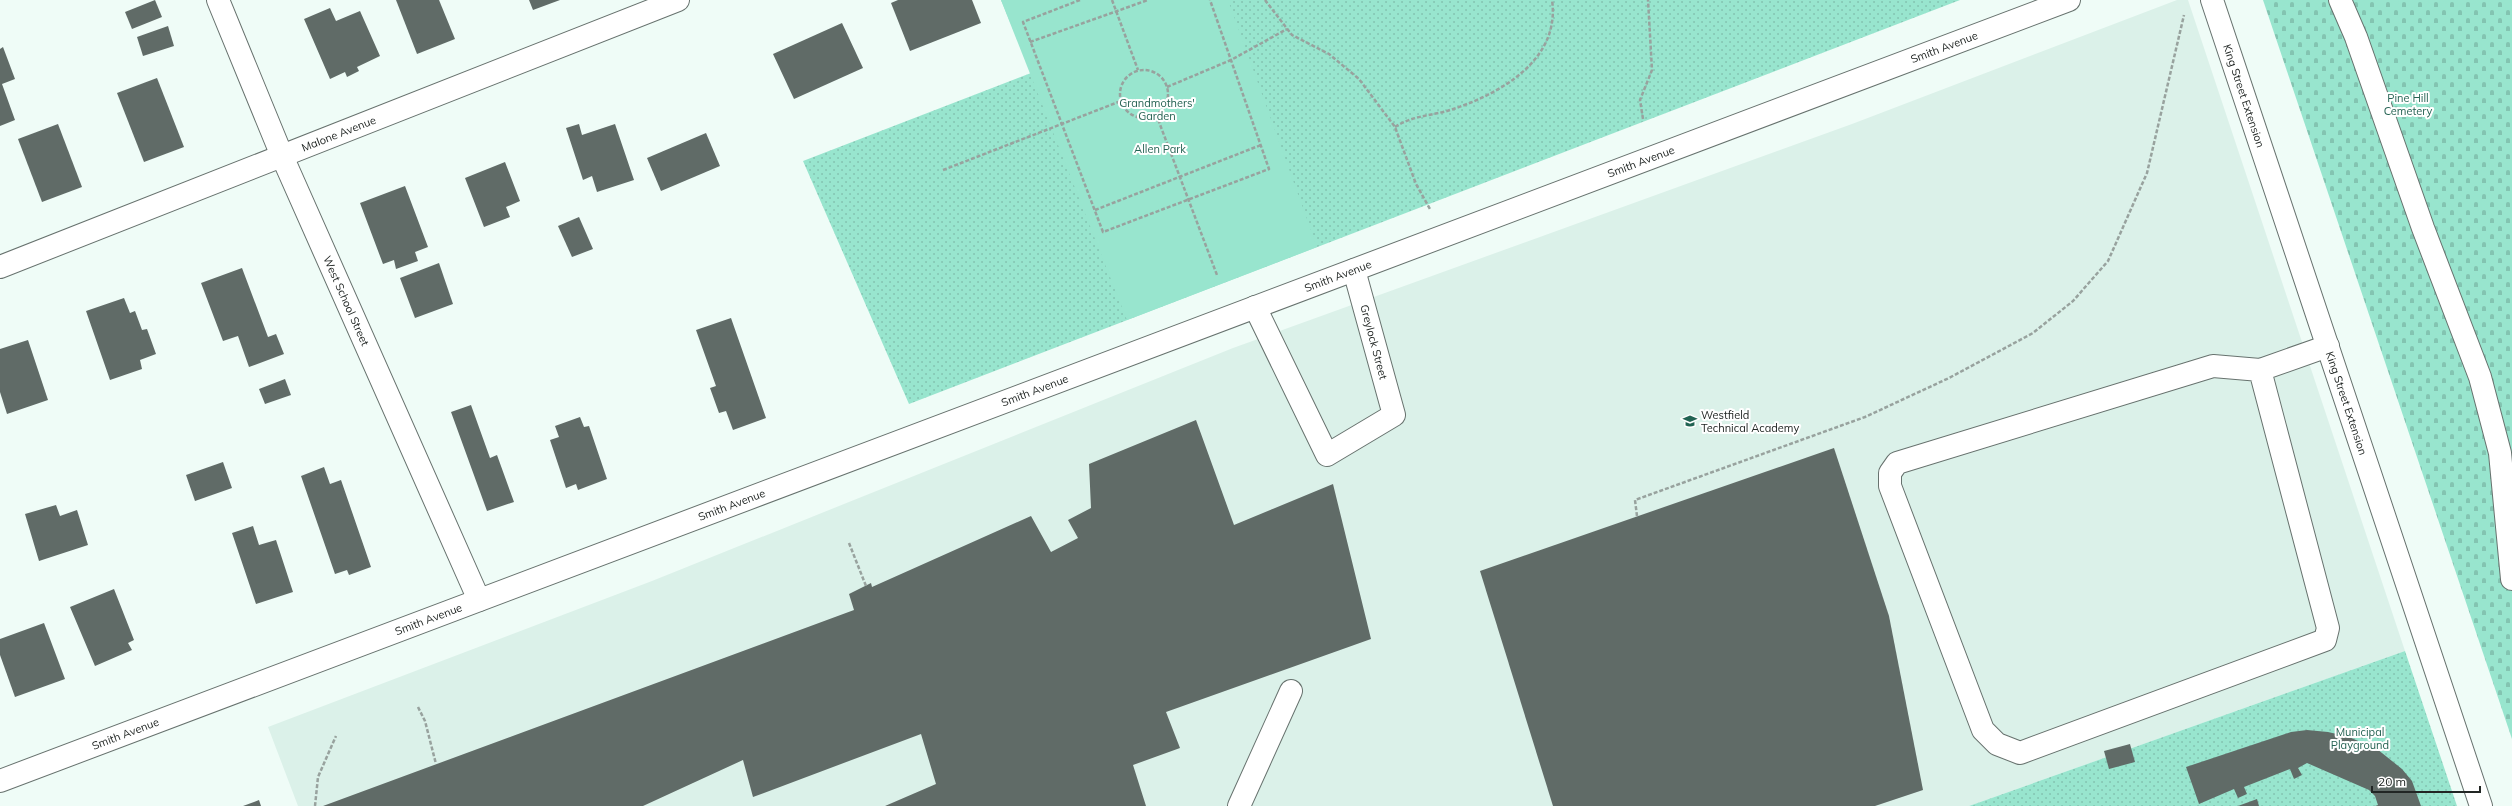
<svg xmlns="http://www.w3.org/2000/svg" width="2512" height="806" font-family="Mulish,sans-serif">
<defs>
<pattern id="grass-dots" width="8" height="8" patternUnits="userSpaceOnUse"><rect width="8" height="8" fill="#98e5ce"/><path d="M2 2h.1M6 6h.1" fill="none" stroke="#83c4b1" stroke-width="1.8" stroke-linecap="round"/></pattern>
<pattern id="cemetery-stones" width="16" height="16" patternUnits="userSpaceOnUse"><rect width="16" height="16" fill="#98e5ce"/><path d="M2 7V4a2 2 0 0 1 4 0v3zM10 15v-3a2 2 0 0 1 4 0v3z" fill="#83c4b1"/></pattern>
</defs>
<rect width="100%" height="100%" fill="#effcf7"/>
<!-- built -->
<path fill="#dbf1e9" d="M 2177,0 L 2188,0 L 2405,651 L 1969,806 L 298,806 L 268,727 L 652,581 L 1233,348 L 1852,124 Z"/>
<!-- grass -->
<g fill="url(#grass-dots)">
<path d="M 1001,0 L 1960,0 L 909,404 L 803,161 L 1031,73 Z"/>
<path d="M 2405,651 L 2457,806 L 1969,806 Z"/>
</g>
<!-- cemetery -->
<path fill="url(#cemetery-stones)" d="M 2263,0 L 2512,0 L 2512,739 Z"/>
<!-- garden -->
<path fill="#98e5ce" d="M 1001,0 L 1228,0 L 1317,247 L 1127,320 Z"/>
<!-- building -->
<g fill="#606b67">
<path d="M 155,0 L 162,17 L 132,29 L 125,12 Z"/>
<path d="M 396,0 L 439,0 L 455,39 L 417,54 Z"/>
<path d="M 529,0 L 560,0 L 533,10 Z"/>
<path d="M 898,0 L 972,0 L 981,23 L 910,51 L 891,3 Z"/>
<path d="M 330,8 L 336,21 L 360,11 L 380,56 L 357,67 L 359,71 L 347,77 L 345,72 L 330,79 L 304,19 Z"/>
<path d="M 842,23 L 863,68 L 794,99 L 773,54 Z"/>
<path d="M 168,26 L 174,46 L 143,56 L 137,37 Z"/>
<path d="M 3,47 L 15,79 L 2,84 L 15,120 L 0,126 L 0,49 Z"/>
<path d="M 157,78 L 184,147 L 144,162 L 117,93 Z"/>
<path d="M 58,124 L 82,187 L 42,202 L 18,139 Z"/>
<path d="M 579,124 L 582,135 L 615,124 L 634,180 L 597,192 L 592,176 L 583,180 L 566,128 Z"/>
<path d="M 706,133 L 720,166 L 661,191 L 647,158 Z"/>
<path d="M 505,162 L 520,201 L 506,207 L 510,217 L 484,227 L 465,178 Z"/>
<path d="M 405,186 L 428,247 L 415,252 L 418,261 L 396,269 L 394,260 L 383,264 L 360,203 Z"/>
<path d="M 579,217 L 593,249 L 572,257 L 558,226 Z"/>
<path d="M 439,263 L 453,304 L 415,318 L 400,278 Z"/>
<path d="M 242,268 L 268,337 L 276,334 L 284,354 L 249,367 L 238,336 L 223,341 L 201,283 Z"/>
<path d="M 124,298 L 130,313 L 135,311 L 142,330 L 147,329 L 156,354 L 140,360 L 142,369 L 110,380 L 86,311 Z"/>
<path d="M 731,318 L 766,418 L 733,430 L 726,411 L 719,413 L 710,388 L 716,386 L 696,330 Z"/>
<path d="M 28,340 L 48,400 L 7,414 L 0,392 L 0,349 Z"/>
<path d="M 285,379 L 291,395 L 265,404 L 259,389 Z"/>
<path d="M 471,405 L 490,458 L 497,455 L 514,502 L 487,511 L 451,412 Z"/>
<path d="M 580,417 L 584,427 L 589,426 L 607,479 L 578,490 L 576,484 L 566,488 L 550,440 L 559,437 L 555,426 Z"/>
<path d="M 1196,420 L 1234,525 L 1333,484 L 1371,639 L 1166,712 L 1180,748 L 1133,765 L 1146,806 L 885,806 L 936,784 L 921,734 L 753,797 L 743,760 L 643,806 L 323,806 L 854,610 L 849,594 L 871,583 L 872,587 L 1031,516 L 1051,552 L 1078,538 L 1068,520 L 1091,508 L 1089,464 Z"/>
<path d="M 1834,448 L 1889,616 L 1923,790 L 1875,806 L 1553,806 L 1480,571 Z"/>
<path d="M 223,462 L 232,488 L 195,501 L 186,475 Z"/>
<path d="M 324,467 L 330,484 L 341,480 L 371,567 L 349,575 L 347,570 L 335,574 L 301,476 Z"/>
<path d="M 56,505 L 60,516 L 77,510 L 88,545 L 39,561 L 25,514 Z"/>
<path d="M 253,526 L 259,545 L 276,540 L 293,592 L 256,604 L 232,533 Z"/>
<path d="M 114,589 L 134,640 L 128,643 L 132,650 L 95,666 L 70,607 Z"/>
<path d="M 44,623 L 65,679 L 15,697 L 0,655 L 0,639 Z"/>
<path d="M 2307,730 L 2328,732 L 2349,737 L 2377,749 L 2402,769 L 2412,781 L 2421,806 L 2375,806 L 2378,805 L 2375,796 L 2369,790 L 2307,763 L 2298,768 L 2302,775 L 2294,779 L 2290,769 L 2244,787 L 2247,794 L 2238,798 L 2234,789 L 2199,804 L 2186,767 L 2291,732 Z"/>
<path d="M 2130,744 L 2135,762 L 2109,769 L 2104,751 Z"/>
<path d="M 2257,799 L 2259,806 L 2238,806 Z"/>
<path d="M 259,800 L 261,806 L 243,806 Z"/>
</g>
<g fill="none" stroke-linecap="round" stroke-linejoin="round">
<defs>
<g id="minor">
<path id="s1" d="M 218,0 L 282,156 L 479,600"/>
<path id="s2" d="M 2212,0 L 2481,806"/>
<path d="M 2340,0 L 2356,37 L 2423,228 L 2480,377 L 2500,453 L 2512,579"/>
<path id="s3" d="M 0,267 L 678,0"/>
<path d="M 1255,307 L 1327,455 L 1394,415 L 1354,270"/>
<path d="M 2260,370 L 2328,628 L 2325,640 L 2020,753 L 1997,744 L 1983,730 L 1890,486 L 1890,473 L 1897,463 L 2213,366 L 2260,370 L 2328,346"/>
<path id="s4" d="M 0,781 L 2069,0"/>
<path d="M 1239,806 L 1291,691"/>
</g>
</defs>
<!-- minor casing -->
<use href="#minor" stroke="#67726e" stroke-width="24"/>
<!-- path -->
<g stroke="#98a29e" stroke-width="2.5" stroke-dasharray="4 2" stroke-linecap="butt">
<path d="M 1080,0 L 1023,22 L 1103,232 L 1269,169 L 1210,0"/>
<path d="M 1112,0 L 1138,70"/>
<path d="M 1265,0 L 1292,35 L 1329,54 L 1359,79 L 1395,127 L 1416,184 L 1430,209"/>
<path d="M 1030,42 L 1148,0"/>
<circle cx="1144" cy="94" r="24"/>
<path d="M 1167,87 L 1231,60 L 1287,29"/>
<path d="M 1156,114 L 1217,275"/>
<path d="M 1643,119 L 1640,100 L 1652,70 L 1648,0"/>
<path d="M 1395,127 C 1412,116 1428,116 1447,111 C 1496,96 1561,62 1552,0"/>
<path d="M 943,170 L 1121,101"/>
<path d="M 1095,210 L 1261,145"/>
<path d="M 1637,516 L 1635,500 L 1865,417 L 1949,378 L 2033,333 L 2073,301 L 2108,261 L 2147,173 L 2184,15"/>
<path d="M 849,543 L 866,586"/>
<path d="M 418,707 L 425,721 L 436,764"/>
<path d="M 315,806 L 318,777 L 336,736"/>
</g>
<!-- minor -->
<use href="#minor" stroke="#fff" stroke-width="22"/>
</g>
<!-- icons -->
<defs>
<symbol id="school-bare" viewBox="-9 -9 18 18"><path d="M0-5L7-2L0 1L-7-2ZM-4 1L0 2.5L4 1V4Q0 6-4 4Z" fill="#216352" stroke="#fff" stroke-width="2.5" paint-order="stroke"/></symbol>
</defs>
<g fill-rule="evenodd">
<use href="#school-bare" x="1680" y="411" width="20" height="20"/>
</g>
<g text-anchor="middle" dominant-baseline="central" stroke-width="4" stroke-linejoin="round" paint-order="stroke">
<!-- street labels -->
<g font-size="11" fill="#212624" stroke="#fff">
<text stroke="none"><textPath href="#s4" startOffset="2078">Smith Avenue</textPath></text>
<text stroke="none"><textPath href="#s2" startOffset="101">King Street Extension</textPath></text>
<text stroke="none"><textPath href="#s3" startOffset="364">Malone Avenue</textPath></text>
<text stroke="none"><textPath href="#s4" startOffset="1754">Smith Avenue</textPath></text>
<text stroke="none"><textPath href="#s4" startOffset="1430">Smith Avenue</textPath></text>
<text stroke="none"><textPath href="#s1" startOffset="327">West School Street</textPath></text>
<text transform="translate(1374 342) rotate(75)">Greylock Street</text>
<text stroke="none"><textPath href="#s4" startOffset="1106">Smith Avenue</textPath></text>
<text stroke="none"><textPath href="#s2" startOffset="425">King Street Extension</textPath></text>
<text stroke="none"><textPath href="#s4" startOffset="782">Smith Avenue</textPath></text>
<text stroke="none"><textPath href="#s4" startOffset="458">Smith Avenue</textPath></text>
<text stroke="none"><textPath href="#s4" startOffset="134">Smith Avenue</textPath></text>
</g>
<!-- park labels -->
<g font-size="11" fill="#246252" stroke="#fff">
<text x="2408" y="98">Pine Hill<tspan x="2408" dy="13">Cemetery</tspan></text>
<text x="1157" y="103">Grandmothers'<tspan x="1157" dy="13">Garden</tspan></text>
<text x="1160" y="149">Allen Park</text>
<text x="2360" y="732">Municipal<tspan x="2360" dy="13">Playground</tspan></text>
</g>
<!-- poi labels -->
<g font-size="11" fill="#212624" stroke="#fff" text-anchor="start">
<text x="1701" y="415">Westfield<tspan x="1701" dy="13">Technical Academy</tspan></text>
</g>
</g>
<!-- scale -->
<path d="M2372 786v6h108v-6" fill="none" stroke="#212624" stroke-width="2"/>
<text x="2378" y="786" font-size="12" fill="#212624" stroke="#ffffff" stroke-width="3" paint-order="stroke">20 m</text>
</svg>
